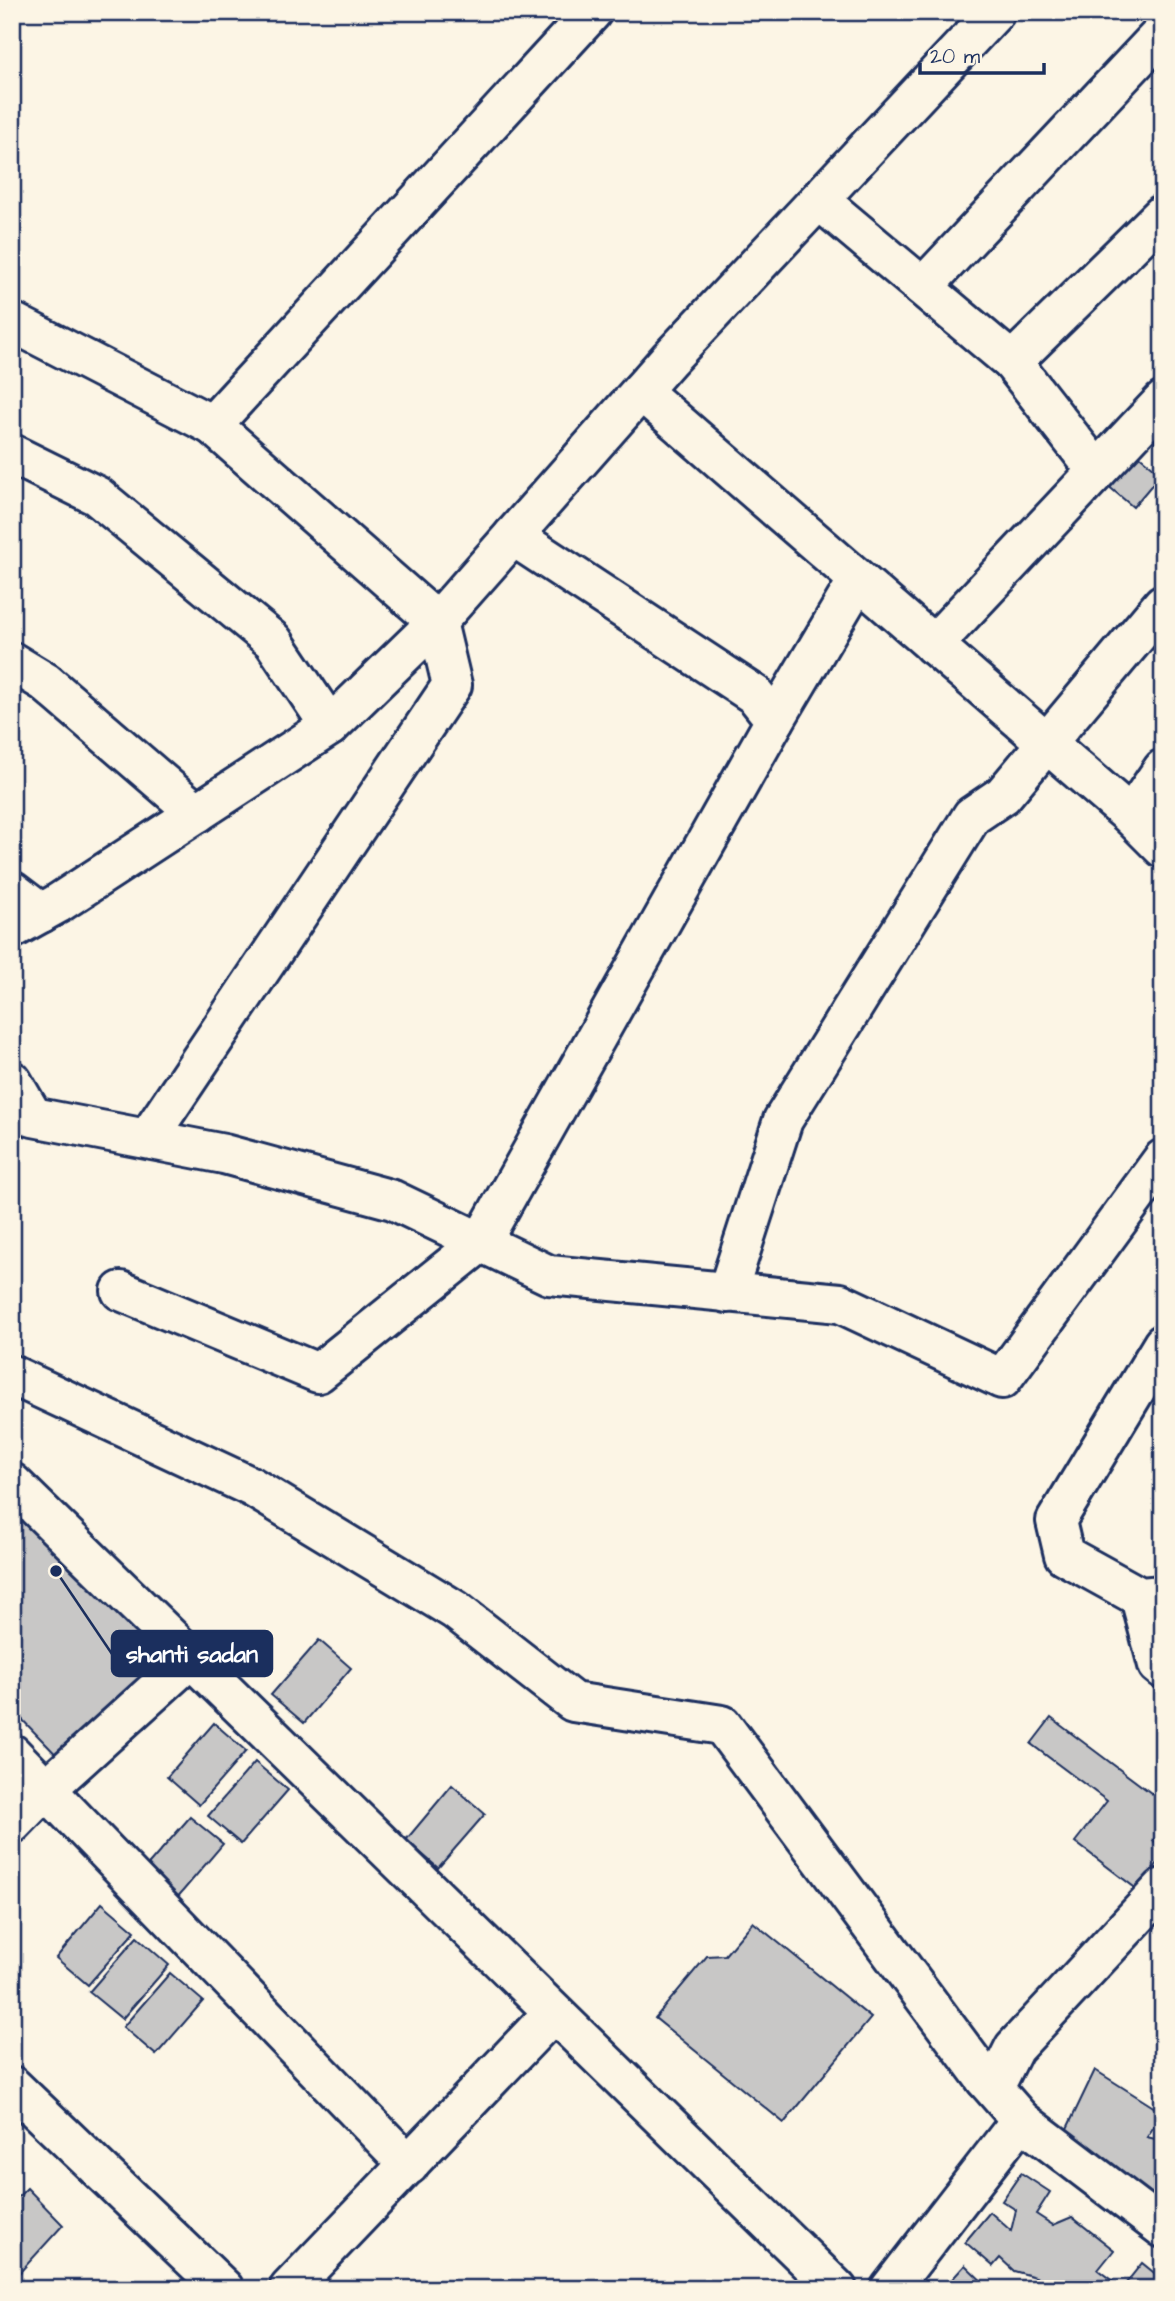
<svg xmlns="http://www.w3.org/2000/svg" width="1175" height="2301" font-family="'Architects Daughter',sans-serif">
<rect width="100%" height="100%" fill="#fcf5e5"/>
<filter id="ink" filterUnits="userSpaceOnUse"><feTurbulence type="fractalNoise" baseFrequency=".0143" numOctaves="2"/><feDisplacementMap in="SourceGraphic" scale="14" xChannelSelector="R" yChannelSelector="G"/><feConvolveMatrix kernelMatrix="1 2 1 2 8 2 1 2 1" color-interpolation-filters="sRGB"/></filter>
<g filter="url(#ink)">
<!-- building -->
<g fill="#c8c7c6" stroke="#1b2f5e" stroke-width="2">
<path d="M 1130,448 L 1161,474 L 1133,507 L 1100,479 Z"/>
<path d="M 12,1483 L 189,1660 L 69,1768 L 12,1709 Z"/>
<path d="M 319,1640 L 351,1668 L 304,1723 L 271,1695 Z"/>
<path d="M 1051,1718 L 1163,1802 L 1163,1828 L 1153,1841 L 1163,1848 L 1163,1856 L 1138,1890 L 1075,1842 L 1107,1801 L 1031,1744 Z"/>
<path d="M 214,1723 L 246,1751 L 199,1805 L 167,1777 Z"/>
<path d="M 255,1762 L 288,1790 L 241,1844 L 208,1816 Z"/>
<path d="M 452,1785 L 485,1814 L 438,1868 L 406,1840 Z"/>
<path d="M 190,1817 L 223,1844 L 176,1899 L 143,1871 Z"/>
<path d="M 102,1903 L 135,1931 L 88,1985 L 56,1958 Z"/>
<path d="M 753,1922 L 871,2018 L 784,2123 L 655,2018 L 707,1956 L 725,1955 Z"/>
<path d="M 137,1937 L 169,1965 L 122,2019 L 89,1992 Z"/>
<path d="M 170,1973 L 203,2001 L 156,2055 L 123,2027 Z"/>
<path d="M 1095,2070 L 1163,2113 L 1147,2137 L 1155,2139 L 1163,2130 L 1163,2216 L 1062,2139 Z"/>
<path d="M 1021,2173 L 1050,2192 L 1036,2214 L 1053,2225 L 1072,2217 L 1114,2250 L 1098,2270 L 1122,2288 L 1142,2263 L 1163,2280 L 1163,2289 L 1039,2289 L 1032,2283 L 1036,2277 L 1014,2271 L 1000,2258 L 993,2266 L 965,2242 L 990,2212 L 1011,2231 L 1016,2210 L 1002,2201 Z"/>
<path d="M 27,2188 L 63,2225 L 12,2281 L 12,2203 Z"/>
<path d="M 965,2265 L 990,2289 L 949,2289 L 946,2286 Z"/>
</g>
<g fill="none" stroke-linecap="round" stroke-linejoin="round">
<defs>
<g id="minor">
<path d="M 819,200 L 1012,362"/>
<path d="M 923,287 L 1163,32"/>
<path d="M 12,322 L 212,425"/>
<path d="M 641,391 L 1131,816 L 1163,848"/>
<path d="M 12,454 L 97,496 L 273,641 L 330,726"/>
<path d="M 1097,471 L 1012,362 L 1163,214"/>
<path d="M 933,645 L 1163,401"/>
<path d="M 12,662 L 45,682 L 197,813"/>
<path d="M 775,720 L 858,580"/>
<path d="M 1131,816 L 1163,769"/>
<path d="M 12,891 L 41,913"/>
<path d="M 12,929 L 57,904 L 330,726 L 437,622 L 669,359 L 995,12"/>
<path d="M 12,1081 L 33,1117 L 224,1154 L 393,1200 L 549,1275 L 840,1303 L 1002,1379 L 1163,1159"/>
<path d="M 148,1138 L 452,685 L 437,622 L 212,425 L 592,12"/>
<path d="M 121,1291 L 318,1373 L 481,1242 L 775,720 L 755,695 L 513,536"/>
<path d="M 727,1293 L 783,1120 L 972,816 L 1003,795 L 1163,604"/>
<path d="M 1163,1344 L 1056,1521 L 1064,1555 L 1140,1597 L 1163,1595"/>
<path d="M 12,1375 L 252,1487 L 455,1610 L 573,1702 L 722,1725 L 985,2079 L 1021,2120 L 1163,2228"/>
<path d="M 12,1483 L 837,2289"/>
<path d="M 1140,1597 L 1158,1665 L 1163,1669"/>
<path d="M 12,1754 L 409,2165"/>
<path d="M 12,1824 L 45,1790 L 189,1660"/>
<path d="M 985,2079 L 1000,2076 L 1014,2048 L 1163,1888"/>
<path d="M 12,2086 L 224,2289"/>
<path d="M 289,2289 L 553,2013"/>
<path d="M 890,2289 L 1021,2120"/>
</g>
</defs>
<!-- minor casing -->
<use href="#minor" stroke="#1b2f5e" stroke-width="44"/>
<!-- minor -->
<use href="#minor" stroke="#fcf5e5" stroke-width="38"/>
</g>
</g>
<!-- callouts -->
<path fill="none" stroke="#1b2f5e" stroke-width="2.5" d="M56 1571L112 1654"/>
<circle fill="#1b2f5e" stroke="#fcf5e5" stroke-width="2.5" cx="56" cy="1571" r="7"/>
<rect fill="#1b2f5e" stroke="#1b2f5e" stroke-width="2.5" x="112" y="1631" width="160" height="45" rx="7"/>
<g font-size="24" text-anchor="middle" font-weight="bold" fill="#fff">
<text x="192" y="1662">shanti sadan</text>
</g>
<!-- margin -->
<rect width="1175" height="2301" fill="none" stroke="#fcf5e5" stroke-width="42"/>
<rect x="21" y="21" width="1133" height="2259" fill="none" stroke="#1b2f5e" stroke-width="2.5" filter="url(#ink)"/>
<!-- scale -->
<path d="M920 63v10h124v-10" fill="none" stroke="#1b2f5e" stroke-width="3.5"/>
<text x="930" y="63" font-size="21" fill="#1b2f5e" stroke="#fcf5e5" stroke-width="5" paint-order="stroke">20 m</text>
</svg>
